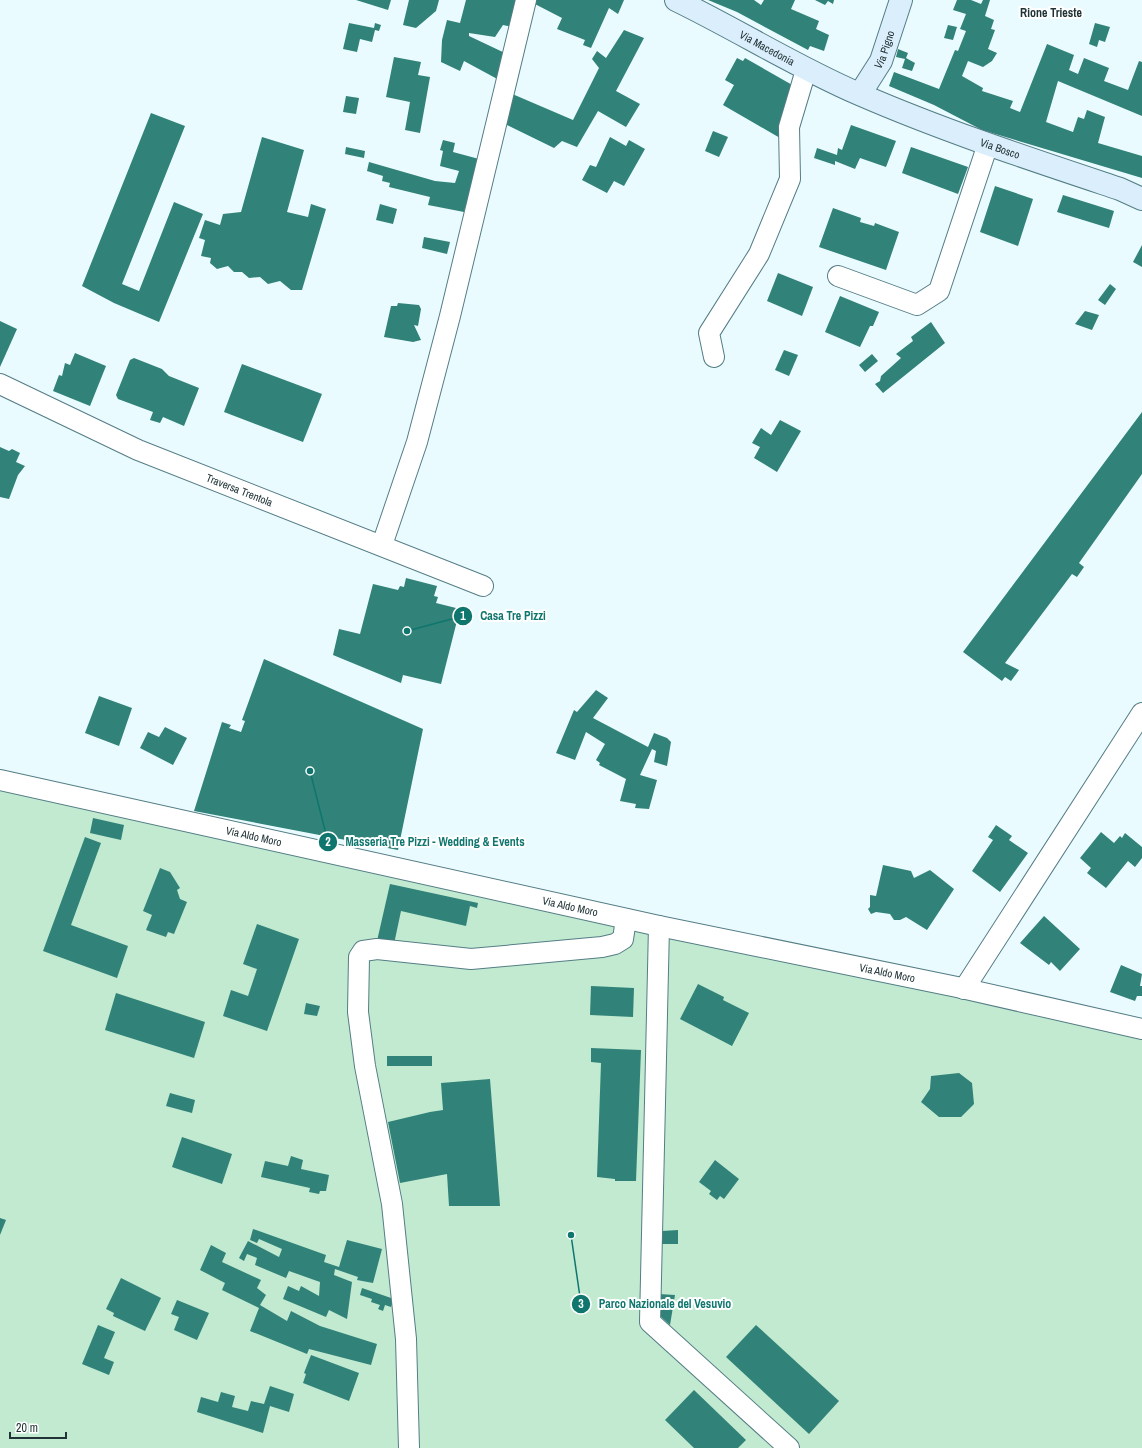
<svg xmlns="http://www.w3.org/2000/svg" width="1142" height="1448" font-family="'Archivo Narrow',sans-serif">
<rect width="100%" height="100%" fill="#eafbff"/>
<!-- green -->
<path fill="#c1ead1" d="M 0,772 L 1142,1022 L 1142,1448 L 0,1448 Z"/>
<!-- building -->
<g fill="#318278">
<path d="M 356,0 L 391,0 L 388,10 Z"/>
<path d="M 409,0 L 439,0 L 436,11 L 416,28 L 403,25 Z"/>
<path d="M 466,0 L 521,0 L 516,28 L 503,25 L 495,37 L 469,33 L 469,36 L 507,54 L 501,81 L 464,61 L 460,71 L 441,62 L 442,40 L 447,20 L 460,23 Z"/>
<path d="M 531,0 L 624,0 L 618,14 L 609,8 L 591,48 L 583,45 L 585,40 L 557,29 L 562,18 L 531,2 Z"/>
<path d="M 708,0 L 754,0 L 761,5 L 764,0 L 795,0 L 791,9 L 819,21 L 816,29 L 829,35 L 824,51 L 810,46 L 808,50 L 737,12 Z"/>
<path d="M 815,0 L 834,0 L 833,4 L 828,1 L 825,5 Z"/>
<path d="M 957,0 L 971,0 L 981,4 L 983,0 L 990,0 L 985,16 L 994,20 L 991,29 L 995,30 L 988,49 L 997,53 L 992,61 L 983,67 L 968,61 L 962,76 L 983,88 L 982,91 L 1013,101 L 1010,108 L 1020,112 L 1047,44 L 1074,55 L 1069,70 L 1078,74 L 1084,58 L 1109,68 L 1104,81 L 1128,90 L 1139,61 L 1142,62 L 1142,116 L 1058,81 L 1046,122 L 1073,132 L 1078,117 L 1084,119 L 1087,110 L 1105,117 L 1098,143 L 1142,156 L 1142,178 L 982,130 L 934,105 L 889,86 L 894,72 L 939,89 L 955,50 L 958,51 L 966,31 L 960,29 L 966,14 L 953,10 Z"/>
<path d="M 349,23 L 374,28 L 375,23 L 381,25 L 379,31 L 375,30 L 372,42 L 360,39 L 357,52 L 343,49 Z"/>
<path d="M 1095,23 L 1110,27 L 1105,42 L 1099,40 L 1097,47 L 1089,44 Z"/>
<path d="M 948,25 L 957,27 L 953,40 L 944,38 Z"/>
<path d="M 624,30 L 644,38 L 616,91 L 640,104 L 626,127 L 598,111 L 577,147 L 562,141 L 554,148 L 505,124 L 510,93 L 573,120 L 599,68 L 592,59 L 597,51 L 606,58 Z"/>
<path d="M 898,49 L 908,53 L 906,58 L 915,63 L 912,71 L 902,68 L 905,59 L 896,57 Z"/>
<path d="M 394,57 L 421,62 L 418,75 L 430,77 L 420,133 L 405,130 L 410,102 L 386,97 Z"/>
<path d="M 737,58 L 743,61 L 745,58 L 794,86 L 780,138 L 723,105 L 734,85 L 725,80 Z"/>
<path d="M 346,96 L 359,98 L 356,114 L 343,112 Z"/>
<path d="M 151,113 L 185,126 L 122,284 L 139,291 L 174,202 L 203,214 L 159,322 L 114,303 L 82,286 Z"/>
<path d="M 851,125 L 896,141 L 886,167 L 860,158 L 855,169 L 835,161 L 835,165 L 814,158 L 817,148 L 837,155 L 838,148 L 842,150 Z"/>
<path d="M 713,131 L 728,137 L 719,157 L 705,151 Z"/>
<path d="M 262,137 L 304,150 L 287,212 L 308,217 L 311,204 L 326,209 L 302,290 L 291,290 L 280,281 L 268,284 L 260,277 L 249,278 L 242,272 L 234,272 L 228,266 L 217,269 L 210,263 L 211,258 L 201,256 L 205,240 L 199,238 L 205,220 L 220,225 L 223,214 L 241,212 Z"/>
<path d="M 610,137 L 626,146 L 629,140 L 645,149 L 624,186 L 614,181 L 607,193 L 582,180 L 590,165 L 596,167 Z"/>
<path d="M 443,140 L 455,143 L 453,152 L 479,159 L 464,212 L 428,205 L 430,197 L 389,187 L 390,183 L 382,181 L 383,176 L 367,171 L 369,162 L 435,181 L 455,183 L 459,171 L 440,166 L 443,151 L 440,150 Z"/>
<path d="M 346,147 L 365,151 L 364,158 L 345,154 Z"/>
<path d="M 911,147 L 968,167 L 958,194 L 902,173 Z"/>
<path d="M 995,186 L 1033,199 L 1018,246 L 980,232 Z"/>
<path d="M 1063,195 L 1114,211 L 1109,228 L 1057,212 Z"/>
<path d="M 380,204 L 397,209 L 393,224 L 376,220 Z"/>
<path d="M 833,208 L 861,218 L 860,222 L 874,226 L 875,223 L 899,232 L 886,270 L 819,247 Z"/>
<path d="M 424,237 L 450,242 L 447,254 L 422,248 Z"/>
<path d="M 1142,245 L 1142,267 L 1133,262 Z"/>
<path d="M 778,273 L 813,287 L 802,316 L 767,301 Z"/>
<path d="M 1110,284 L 1116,289 L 1105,305 L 1098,300 Z"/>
<path d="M 840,296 L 879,312 L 873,326 L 870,326 L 860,347 L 825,332 Z"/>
<path d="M 398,303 L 419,305 L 421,309 L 418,326 L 414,325 L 421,340 L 413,342 L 384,337 L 391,306 L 397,306 Z"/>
<path d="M 1085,311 L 1099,315 L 1092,330 L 1075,324 Z"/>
<path d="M 0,321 L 17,329 L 0,367 Z"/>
<path d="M 931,322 L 945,343 L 883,393 L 875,384 L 880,381 L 881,376 L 901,358 L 896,354 L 913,341 L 911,337 Z"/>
<path d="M 784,350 L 798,355 L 789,376 L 775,370 Z"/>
<path d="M 75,353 L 106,366 L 90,406 L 53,391 L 59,375 L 62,376 L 65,363 L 70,365 Z"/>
<path d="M 872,354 L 878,361 L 865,372 L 859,365 Z"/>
<path d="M 134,358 L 162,369 L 169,376 L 199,388 L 184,426 L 163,417 L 160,423 L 150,420 L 153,412 L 118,399 L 116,395 L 130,360 Z"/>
<path d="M 242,364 L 322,394 L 303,442 L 224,412 Z"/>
<path d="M 1142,412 L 1142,474 L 1079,563 L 1084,567 L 1077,577 L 1072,574 L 1005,663 L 1019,670 L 1011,681 L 1005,677 L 1002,681 L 963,652 Z"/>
<path d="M 780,420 L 801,431 L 777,472 L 754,458 L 760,447 L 752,443 L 761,428 L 771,435 Z"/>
<path d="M 0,447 L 9,451 L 12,449 L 20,453 L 16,462 L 25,466 L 18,475 L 9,499 L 0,497 Z"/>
<path d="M 406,578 L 437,586 L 434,596 L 438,597 L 436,603 L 460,609 L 441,684 L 403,675 L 401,683 L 333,655 L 339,629 L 360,634 L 373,584 L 398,590 L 400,586 L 404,587 Z"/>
<path d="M 264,659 L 423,729 L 398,850 L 194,811 L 222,722 L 231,725 L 229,728 L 241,732 L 245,721 L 242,720 Z"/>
<path d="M 596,690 L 608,698 L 593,718 L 648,747 L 654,733 L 667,738 L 671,742 L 667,766 L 654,762 L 656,751 L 652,749 L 640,775 L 657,780 L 649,809 L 635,808 L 636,804 L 620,801 L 626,779 L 599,765 L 600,763 L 596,760 L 605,744 L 586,732 L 575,760 L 556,753 L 574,710 L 577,712 Z"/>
<path d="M 99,696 L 132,708 L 119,746 L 85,733 Z"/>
<path d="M 165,727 L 187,738 L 173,765 L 140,748 L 148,732 L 159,737 Z"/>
<path d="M 93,818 L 124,825 L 121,840 L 90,833 Z"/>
<path d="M 996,825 L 1012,836 L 1009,840 L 1028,853 L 1000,892 L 972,871 L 993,840 L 988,837 Z"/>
<path d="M 1101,832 L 1114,843 L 1120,836 L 1122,838 L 1125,833 L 1142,847 L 1142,858 L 1135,867 L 1128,861 L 1106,888 L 1087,873 L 1091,868 L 1080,858 Z"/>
<path d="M 85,837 L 101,843 L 71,925 L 128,946 L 117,978 L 43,951 Z"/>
<path d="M 883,865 L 911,871 L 914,878 L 930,870 L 954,889 L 927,930 L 906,917 L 900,920 L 894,920 L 890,914 L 876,912 L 871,914 L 868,909 L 870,907 L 870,895 L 876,896 Z"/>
<path d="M 160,868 L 170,872 L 180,888 L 177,890 L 180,899 L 187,902 L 174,934 L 168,932 L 166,937 L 146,930 L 152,915 L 143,911 Z"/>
<path d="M 390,884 L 478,903 L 477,908 L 470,906 L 466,926 L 401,911 L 394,944 L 377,941 Z"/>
<path d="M 1044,916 L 1080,949 L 1060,971 L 1051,962 L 1049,965 L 1020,943 Z"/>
<path d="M 257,924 L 299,939 L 267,1031 L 223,1016 L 231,990 L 248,996 L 257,969 L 243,964 Z"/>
<path d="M 1121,965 L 1142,974 L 1140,986 L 1142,986 L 1142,996 L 1137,996 L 1135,1001 L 1110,992 Z"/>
<path d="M 698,984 L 724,997 L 723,1000 L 749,1013 L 732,1046 L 680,1019 Z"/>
<path d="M 591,986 L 634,988 L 633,1017 L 590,1015 Z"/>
<path d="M 116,993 L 205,1022 L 194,1058 L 105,1030 Z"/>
<path d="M 306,1003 L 320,1006 L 317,1016 L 304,1014 Z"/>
<path d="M 591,1048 L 641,1050 L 636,1181 L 615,1181 L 615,1179 L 597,1177 L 601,1063 L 591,1062 Z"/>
<rect x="387" y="1056" width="45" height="10"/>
<path d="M 959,1073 L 972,1083 L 974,1104 L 961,1117 L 939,1117 L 921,1102 L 930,1089 L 931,1076 Z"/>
<path d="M 490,1079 L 500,1206 L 449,1206 L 447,1174 L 400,1183 L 388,1122 L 430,1112 L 443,1110 L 441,1083 Z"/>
<path d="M 170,1093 L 195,1100 L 192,1113 L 166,1106 Z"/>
<path d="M 182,1137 L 232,1154 L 222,1184 L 172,1167 Z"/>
<path d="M 291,1156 L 303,1160 L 301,1169 L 329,1175 L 326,1191 L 320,1191 L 319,1194 L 309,1192 L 310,1188 L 261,1177 L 265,1161 L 288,1166 Z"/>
<path d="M 715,1160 L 739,1179 L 724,1199 L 720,1196 L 717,1200 L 709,1194 L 711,1191 L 699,1182 Z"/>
<path d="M 0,1218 L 6,1220 L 0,1235 Z"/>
<path d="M 253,1229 L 326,1255 L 324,1262 L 339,1267 L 347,1240 L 382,1249 L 373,1283 L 357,1280 L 358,1277 L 335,1269 L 334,1275 L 352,1282 L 347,1319 L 329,1310 L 326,1317 L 283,1299 L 288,1286 L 299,1291 L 301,1286 L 319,1296 L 320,1282 L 289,1271 L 286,1278 L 255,1265 L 257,1258 L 247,1254 L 244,1261 L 239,1258 L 248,1241 L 279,1257 L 282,1249 L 259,1239 L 257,1243 L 250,1240 Z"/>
<path d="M 678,1230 L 678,1244 L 662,1244 L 662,1231 Z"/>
<path d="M 211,1245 L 226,1253 L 222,1262 L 261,1280 L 257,1288 L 266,1295 L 260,1305 L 287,1321 L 291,1311 L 320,1326 L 377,1344 L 371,1365 L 309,1349 L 307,1354 L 250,1331 L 259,1308 L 222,1290 L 225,1283 L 200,1270 Z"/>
<path d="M 121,1278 L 161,1298 L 145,1331 L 113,1316 L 114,1313 L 106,1309 Z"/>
<path d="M 362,1288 L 394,1299 L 391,1307 L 385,1305 L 383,1311 L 378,1309 L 380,1305 L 371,1302 L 372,1299 L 360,1295 Z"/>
<path d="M 659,1294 L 675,1295 L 670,1325 L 659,1315 Z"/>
<path d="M 177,1300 L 209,1313 L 197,1340 L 174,1330 L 179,1317 L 171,1314 Z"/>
<path d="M 98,1325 L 115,1332 L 104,1358 L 114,1362 L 109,1375 L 82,1364 Z"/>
<path d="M 756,1325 L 839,1401 L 809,1434 L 726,1357 Z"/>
<path d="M 311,1355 L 359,1373 L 349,1401 L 303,1383 L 306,1374 L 304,1373 Z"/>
<path d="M 270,1386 L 294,1394 L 289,1412 L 270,1406 L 263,1433 L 197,1412 L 201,1397 L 218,1402 L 221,1392 L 235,1396 L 232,1407 L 248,1411 L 251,1401 L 264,1404 Z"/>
<path d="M 694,1390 L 746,1440 L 738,1448 L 694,1448 L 665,1420 Z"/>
</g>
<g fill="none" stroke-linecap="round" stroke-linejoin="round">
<defs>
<g id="street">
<path d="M 838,276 L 917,305 L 939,291 L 988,144"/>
<path d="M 714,357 L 709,333 L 759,254 L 790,179 L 789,127 L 806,70"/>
<path id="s1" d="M 0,384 L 138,450 L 483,586"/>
<path d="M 382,545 L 417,442 L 450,316 L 526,0"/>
<path id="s2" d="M 0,780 L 659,926 L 957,987 L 1142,1029"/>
<path d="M 659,926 L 650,1322 L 789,1448"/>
<path d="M 964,989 L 1142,713"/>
<path d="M 409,1448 L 406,1339 L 392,1204 L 365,1066 L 358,1012 L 359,957 L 363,951 L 377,949 L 471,959 L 602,947 L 615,944 L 623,939 L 626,919"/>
</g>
<g id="secondary">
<path id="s3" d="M 676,0 C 738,30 796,67 859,94 C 944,131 1033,160 1120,189 L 1142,199"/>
<path id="s4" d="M 860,94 L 881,61 L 901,0"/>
</g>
</defs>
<!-- street casing -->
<use href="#street" stroke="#547d85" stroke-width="22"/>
<!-- secondary casing -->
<use href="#secondary" stroke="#547d85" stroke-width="24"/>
<!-- street -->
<use href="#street" stroke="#fff" stroke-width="20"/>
<!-- secondary -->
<use href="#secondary" stroke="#daeefb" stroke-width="22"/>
</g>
<g text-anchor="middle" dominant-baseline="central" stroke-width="4" stroke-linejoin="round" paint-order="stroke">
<!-- street labels -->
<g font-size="11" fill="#213336" stroke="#fff">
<text stroke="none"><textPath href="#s3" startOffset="103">Via Macedonia</textPath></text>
<text stroke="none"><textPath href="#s4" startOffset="51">Via Pigno</textPath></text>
<text stroke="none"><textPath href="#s3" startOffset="357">Via Bosco</textPath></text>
<text stroke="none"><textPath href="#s1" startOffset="262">Traversa Trentola</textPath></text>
<text stroke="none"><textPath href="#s2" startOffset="260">Via Aldo Moro</textPath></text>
<text stroke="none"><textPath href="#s2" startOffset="584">Via Aldo Moro</textPath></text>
<text stroke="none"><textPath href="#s2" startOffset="908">Via Aldo Moro</textPath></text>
</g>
<!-- neighbourhood labels -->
<g font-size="12" font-weight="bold" fill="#213336" stroke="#fff">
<text x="1051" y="13">Rione Trieste</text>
</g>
</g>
<!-- callouts -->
<path fill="none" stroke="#0f766e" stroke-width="1.5" d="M407 631L463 616M310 771L328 842M571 1235L581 1304"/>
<g fill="#0f766e" stroke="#fff" stroke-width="1.5">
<circle cx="407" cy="631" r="4"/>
<circle cx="310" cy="771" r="4"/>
<circle cx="571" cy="1235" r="4"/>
<circle cx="463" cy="616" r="10"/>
<circle cx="328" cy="842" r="10"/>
<circle cx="581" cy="1304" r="10"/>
</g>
<g font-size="12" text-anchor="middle" font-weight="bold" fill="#fff">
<text x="463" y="620">1</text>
<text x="328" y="846">2</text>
<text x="581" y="1308">3</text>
</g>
<g font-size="12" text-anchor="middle" font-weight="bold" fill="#0f766e" stroke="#fff" stroke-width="4" stroke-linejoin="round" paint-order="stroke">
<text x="513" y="620">Casa Tre Pizzi</text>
<text x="435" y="846">Masseria Tre Pizzi - Wedding &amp; Events</text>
<text x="665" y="1308">Parco Nazionale del Vesuvio</text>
</g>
<!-- scale -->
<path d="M10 1432v6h56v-6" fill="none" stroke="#213336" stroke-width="2"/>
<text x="16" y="1432" font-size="12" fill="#213336" stroke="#ffffff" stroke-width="3" paint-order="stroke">20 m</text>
</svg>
